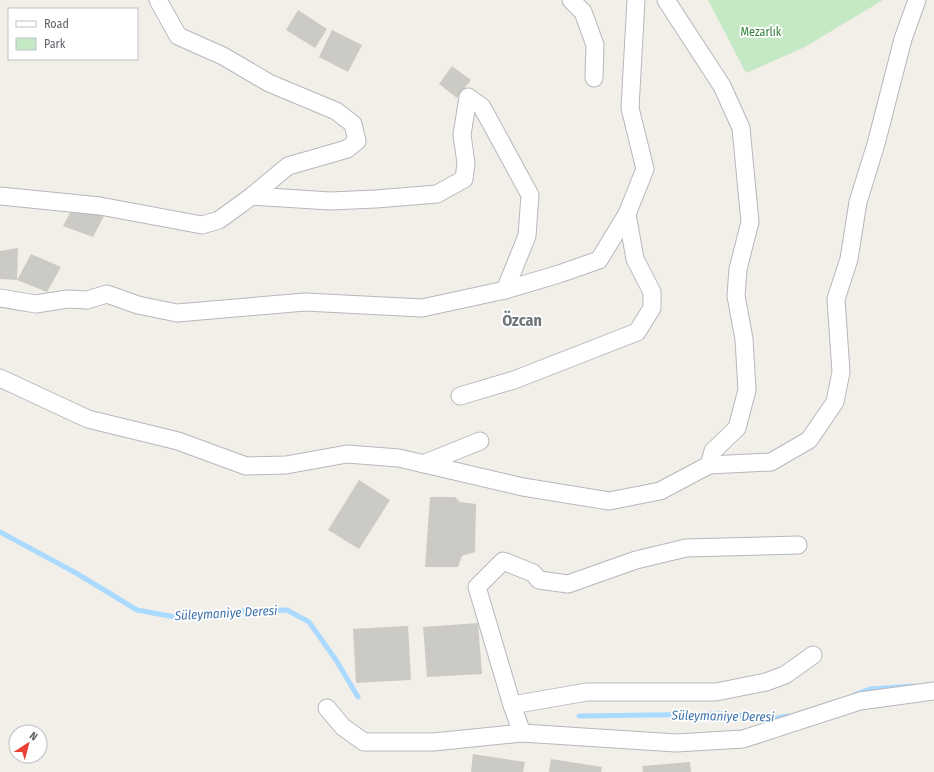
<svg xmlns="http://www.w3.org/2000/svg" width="934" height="772" font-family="'Fira Sans Condensed',sans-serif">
<rect width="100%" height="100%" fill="#f1efe8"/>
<!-- green -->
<path fill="#c5e8c5" d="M 708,0 L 883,0 L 805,47 L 746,73 Z"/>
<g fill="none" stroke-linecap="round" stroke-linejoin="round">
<!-- stream -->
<g stroke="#aadaff" stroke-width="5">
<path d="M 0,532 L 76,573 L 137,610 L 175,617 L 241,611 L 287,610 L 309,622 L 336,660 L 358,697"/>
<path d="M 854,695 L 870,689 L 913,686"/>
<path d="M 579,716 L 726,714 L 772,719 L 788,716"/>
</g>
</g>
<!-- building -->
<g fill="#cccac5">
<path d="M 298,10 L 327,29 L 315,48 L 286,30 Z"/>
<path d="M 332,30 L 362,45 L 348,72 L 319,57 Z"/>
<path d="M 452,66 L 471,80 L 457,98 L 439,84 Z"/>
<path d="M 75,204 L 104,216 L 93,237 L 63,226 Z"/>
<path d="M 18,248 L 17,280 L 0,279 L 0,251 Z"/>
<path d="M 31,254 L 61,267 L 47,292 L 17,280 Z"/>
<path d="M 359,480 L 390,500 L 359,549 L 328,530 Z"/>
<path d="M 430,497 L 455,497 L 460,502 L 476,504 L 475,552 L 462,556 L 458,567 L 425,567 Z"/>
<path d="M 478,623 L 482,674 L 427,677 L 423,627 Z"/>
<path d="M 408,626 L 411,680 L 356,683 L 353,629 Z"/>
<path d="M 473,754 L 525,762 L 523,772 L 471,772 Z"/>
<path d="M 551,759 L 602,767 L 601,772 L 549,772 Z"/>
<path d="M 690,762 L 691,772 L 643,772 L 642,766 Z"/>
</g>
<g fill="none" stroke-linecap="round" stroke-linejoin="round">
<defs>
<g id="street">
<path d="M 571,0 L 583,12 L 595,45 L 594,78"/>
<path d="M 666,0 L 722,86 L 741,128 L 750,222 L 738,269 L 736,296 L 744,339 L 747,390 L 737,428 L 713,451 L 709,465"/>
<path d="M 0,196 L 100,206 L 202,225 L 219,220 L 252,196 L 288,166 L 347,149 L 357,141 L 353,124 L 336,111 L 269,83 L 223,56 L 178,36 L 158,0"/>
<path d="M 252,196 L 330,201 L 376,199 L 437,194 L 464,179 L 466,163 L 462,135 L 468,97 L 482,107 L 530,195 L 527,236 L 505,290"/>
<path d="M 0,298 L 36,304 L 67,299 L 87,300 L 107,294 L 138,305 L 177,313 L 305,302 L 422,308 L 505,290 L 559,274 L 599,260 L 627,214 L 645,169 L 630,108 L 636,0"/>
<path d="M 0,378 L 88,419 L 178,441 L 246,466 L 286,465 L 347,454 L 399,458 L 523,487 L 609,501 L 660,491 L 709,465 L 771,462 L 809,440 L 835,402 L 841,372 L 836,299 L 849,259 L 858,202 L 876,144 L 903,39 L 917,0"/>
<path d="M 460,396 L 514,380 L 637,332 L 652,308 L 652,292 L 635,259 L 627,214"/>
<path d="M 423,464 L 480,441"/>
<path d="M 512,705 L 587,692 L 716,692 L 766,682 L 785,675 L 813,655"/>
<path d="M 327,708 L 343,727 L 364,742 L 433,742 L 522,733 L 676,743 L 743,739 L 860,701 L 934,691"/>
<path d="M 522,733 L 512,705 L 477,587 L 503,561 L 533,573 L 539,580 L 568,584 L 636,560 L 686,548 L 798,545"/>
</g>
</defs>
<!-- street casing -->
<use href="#street" stroke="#b5b8bc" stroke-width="19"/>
<!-- street -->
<use href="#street" stroke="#fff" stroke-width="17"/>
</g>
<g text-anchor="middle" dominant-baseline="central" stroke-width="3.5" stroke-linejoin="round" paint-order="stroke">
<!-- park labels -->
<g font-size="12" fill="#348238" stroke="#fff">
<text x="761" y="32">Mezarlık</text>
</g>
<!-- water labels -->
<g font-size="13" font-style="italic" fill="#4174aa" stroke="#fff">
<text transform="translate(226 613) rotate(-3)">Süleymaniye Deresi</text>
<text transform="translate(723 716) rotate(1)">Süleymaniye Deresi</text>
</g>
<!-- district labels -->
<g font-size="16" font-weight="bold" fill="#70757a" stroke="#fff">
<text x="522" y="320">Özcan</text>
</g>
</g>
<!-- legend -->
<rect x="8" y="8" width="130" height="52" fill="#ffffff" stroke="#bfc1c3"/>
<rect x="16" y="21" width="20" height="6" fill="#ffffff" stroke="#bfc1c3"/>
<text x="44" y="28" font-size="12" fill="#5f6368">Road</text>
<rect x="16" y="38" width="20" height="12" fill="#c5e8c5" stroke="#bfc1c3"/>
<text x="44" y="48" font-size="12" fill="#5f6368">Park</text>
<!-- north arrow -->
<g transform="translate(28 744) rotate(36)"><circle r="19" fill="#ffffff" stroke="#bfc1c3"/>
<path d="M0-3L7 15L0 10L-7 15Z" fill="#ea4335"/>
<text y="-6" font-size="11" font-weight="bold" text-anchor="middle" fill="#5f6368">N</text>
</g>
</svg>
